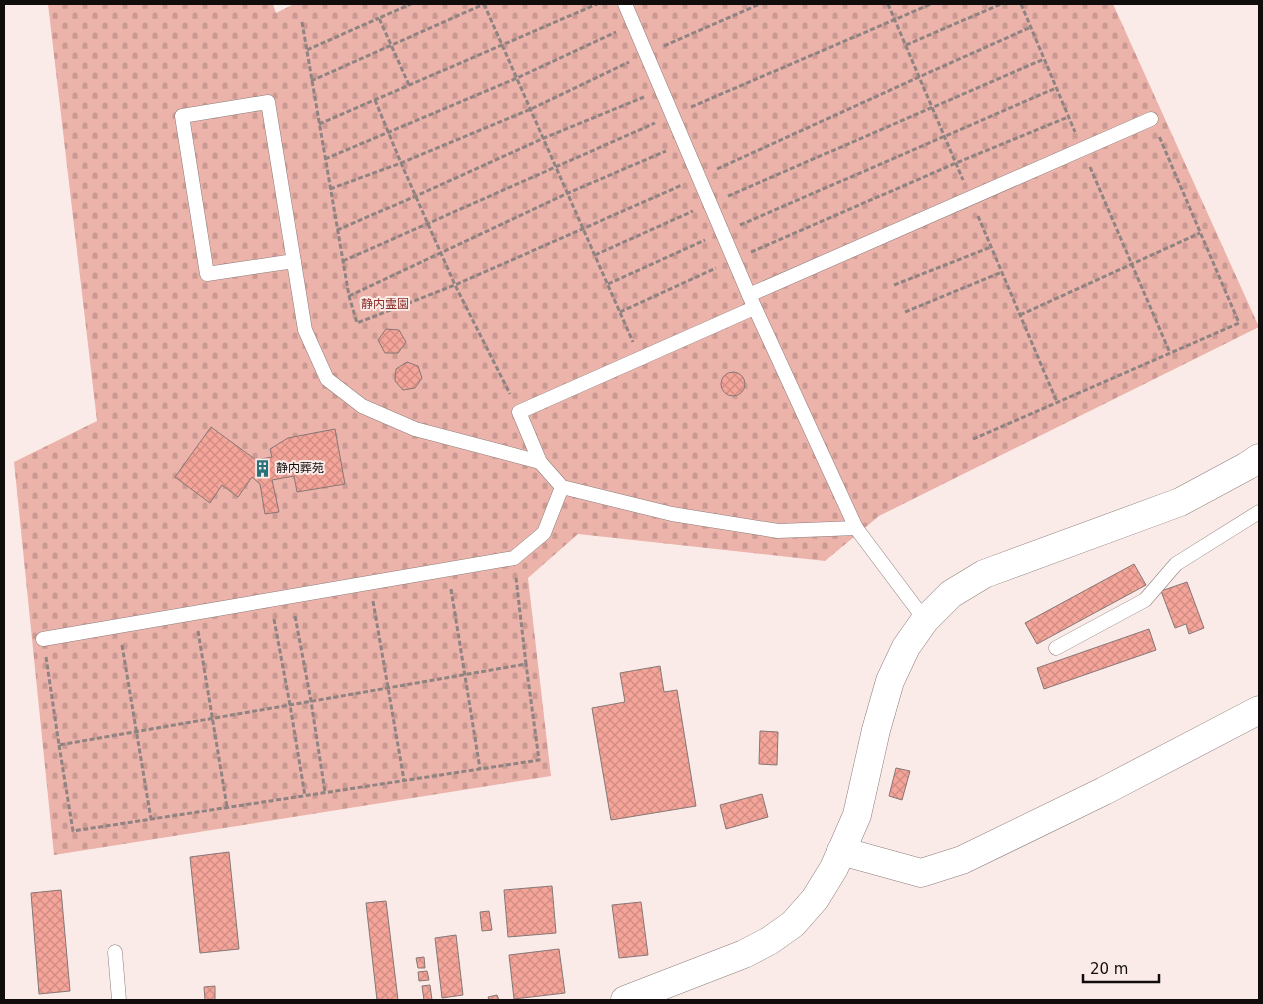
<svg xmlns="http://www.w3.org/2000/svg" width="1263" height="1004" font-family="'DejaVu Sans','Noto Sans JP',sans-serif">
<defs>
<pattern id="cemetery-stones" width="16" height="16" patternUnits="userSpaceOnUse" patternTransform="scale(1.25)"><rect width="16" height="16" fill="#ecb3ab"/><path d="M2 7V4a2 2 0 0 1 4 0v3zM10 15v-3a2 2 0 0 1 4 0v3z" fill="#c99992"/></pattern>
<pattern id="building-cross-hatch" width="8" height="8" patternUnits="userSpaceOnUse" patternTransform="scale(1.25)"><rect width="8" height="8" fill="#f4a499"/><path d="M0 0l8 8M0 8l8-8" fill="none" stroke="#d08c83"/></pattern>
</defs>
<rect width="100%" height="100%" fill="#fbebe8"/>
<!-- cemetery -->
<path fill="url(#cemetery-stones)" d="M 48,4 L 273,4 L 276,13 L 294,4 L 1113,4 L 1259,327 L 879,516 L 825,561 L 578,534 L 528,578 L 551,776 L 54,855 L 14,462 L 97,421 Z"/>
<!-- building -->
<g fill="url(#building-cross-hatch)" stroke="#867775">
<path d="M 386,329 L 399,330 L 406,342 L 398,353 L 385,353 L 378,340 Z"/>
<path d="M 407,362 L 418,366 L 422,378 L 415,388 L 403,390 L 395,381 L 396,369 Z"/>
<circle cx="733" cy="384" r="12"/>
<path d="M 211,427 L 256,460 L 272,457 L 270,449 L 288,438 L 335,429 L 345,484 L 297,492 L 294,476 L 272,480 L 279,512 L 265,514 L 260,484 L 252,477 L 238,497 L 222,485 L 210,503 L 175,477 Z"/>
<path d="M 1134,564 L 1146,585 L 1037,644 L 1025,623 Z"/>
<path d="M 1187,582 L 1204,628 L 1189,634 L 1186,624 L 1175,628 L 1161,591 Z"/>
<path d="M 1149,629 L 1156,650 L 1044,689 L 1037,668 Z"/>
<path d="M 660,666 L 664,692 L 677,690 L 696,806 L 611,820 L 592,708 L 625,702 L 620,673 Z"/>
<path d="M 760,731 L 778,732 L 777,765 L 759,764 Z"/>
<path d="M 896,768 L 910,771 L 902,800 L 889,796 Z"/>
<path d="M 762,794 L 768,817 L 726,829 L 720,805 Z"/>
<path d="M 229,852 L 239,949 L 200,953 L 190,857 Z"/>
<path d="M 552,886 L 556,933 L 508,937 L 504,890 Z"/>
<path d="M 61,890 L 70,991 L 39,994 L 31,893 Z"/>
<path d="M 386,901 L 398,1000 L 377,1000 L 366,903 Z"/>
<path d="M 641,902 L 648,955 L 619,958 L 612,905 Z"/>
<path d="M 489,911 L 492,930 L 482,931 L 480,912 Z"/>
<path d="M 456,935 L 463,995 L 442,998 L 435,938 Z"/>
<path d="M 559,949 L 565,993 L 514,999 L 509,955 Z"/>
<path d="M 424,957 L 425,968 L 418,968 L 416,958 Z"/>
<path d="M 427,971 L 429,980 L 419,981 L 418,972 Z"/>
<path d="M 430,985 L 432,1000 L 424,1000 L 422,986 Z"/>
<path d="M 215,986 L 215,1000 L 205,1000 L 204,987 Z"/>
<path d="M 497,995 L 499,1000 L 489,1000 L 488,997 Z"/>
</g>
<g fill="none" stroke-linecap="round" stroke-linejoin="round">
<defs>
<g id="service">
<path d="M 625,4 L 749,295 L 856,528 L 925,620"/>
<path d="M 294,261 L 207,274 L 182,116 L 268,102 L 305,330 L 327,379 L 362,406 L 415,429 L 540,462"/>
<path d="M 749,295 L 1151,119"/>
<path d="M 754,308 L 519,412 L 540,462 L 562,487 L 672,514 L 778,531 L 856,528"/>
<path d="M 43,639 L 514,558 L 544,533 L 562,487"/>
<path d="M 1056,648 L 1145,600 L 1176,564 L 1259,512"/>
<path d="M 115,952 L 119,1000"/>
</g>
<path id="minor" d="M 841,851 L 921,873 L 962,860 L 1104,791 L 1259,710"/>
<path id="tertiary" d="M 625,1000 L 744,954 L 769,941 L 793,924 L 815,899 L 834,868 L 857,815 L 876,730 L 890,681 L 906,647 L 925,620 L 951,594 L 984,574 L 1180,502 L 1247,466 L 1259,458"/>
</defs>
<!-- service casing -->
<use href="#service" stroke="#8c7d7b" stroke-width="15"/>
<!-- minor casing -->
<use href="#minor" stroke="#8c7d7b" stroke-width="29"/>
<!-- tertiary casing -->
<use href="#tertiary" stroke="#8c7d7b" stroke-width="29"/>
<!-- path -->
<g stroke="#8f8482" stroke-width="3" stroke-dasharray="5 2.5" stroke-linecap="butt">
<path d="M 484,4 L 633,342"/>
<path d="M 888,4 L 963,180"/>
<path d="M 1021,4 L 1075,132"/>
<path d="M 302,22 L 349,296 L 357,323 L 455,285 L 682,185"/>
<path d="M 906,45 L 1001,4"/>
<path d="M 664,46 L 760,4"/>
<path d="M 307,50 L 379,18"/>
<path d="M 311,81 L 484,4"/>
<path d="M 409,85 L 379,18 L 411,4"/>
<path d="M 375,100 L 401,163 L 455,285 L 510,394"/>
<path d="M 691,107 L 931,4"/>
<path d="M 319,124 L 597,4"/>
<path d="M 325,159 L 517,78 L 616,32"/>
<path d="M 1090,167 L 1170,353"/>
<path d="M 717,169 L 919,77 L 1031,27"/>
<path d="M 330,189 L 401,163 L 531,109 L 629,62"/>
<path d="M 728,196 L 1044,59"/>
<path d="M 978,216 L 1057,402"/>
<path d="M 740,225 L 1056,88"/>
<path d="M 337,230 L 416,196 L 544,138 L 644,97"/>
<path d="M 751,252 L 956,163 L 1068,117"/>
<path d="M 595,255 L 693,211"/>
<path d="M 343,261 L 655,123"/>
<path d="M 608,284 L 705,240"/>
<path d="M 894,285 L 991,247"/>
<path d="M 349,296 L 568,193 L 666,151"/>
<path d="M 620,312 L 716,268"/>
<path d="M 905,312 L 1002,272"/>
<path d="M 1020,315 L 1200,233"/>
<path d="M 973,439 L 1239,323 L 1159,136"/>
<path d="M 451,589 L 480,769"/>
<path d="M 373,601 L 404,780"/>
<path d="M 295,616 L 311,701 L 325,792"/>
<path d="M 274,619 L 290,705 L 305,796"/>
<path d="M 198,631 L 227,807"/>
<path d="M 122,645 L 151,819"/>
<path d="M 46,657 L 59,745 L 526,664 L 516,578"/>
<path d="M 59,745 L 73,831 L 539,760 L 526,664"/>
</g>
<!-- service -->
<use href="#service" stroke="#fff" stroke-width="14"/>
<!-- minor -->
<use href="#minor" stroke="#fff" stroke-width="28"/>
<!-- tertiary -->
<use href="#tertiary" stroke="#fff" stroke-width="28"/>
</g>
<!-- icons -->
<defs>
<symbol id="building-bare" viewBox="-9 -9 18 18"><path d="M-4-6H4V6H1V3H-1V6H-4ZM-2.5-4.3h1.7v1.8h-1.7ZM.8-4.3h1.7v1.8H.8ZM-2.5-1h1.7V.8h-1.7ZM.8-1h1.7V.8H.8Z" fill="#29717b" stroke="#fbebe8" stroke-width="2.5" paint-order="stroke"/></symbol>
</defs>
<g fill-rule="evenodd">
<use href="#building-bare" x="250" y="456" width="25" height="25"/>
</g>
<g text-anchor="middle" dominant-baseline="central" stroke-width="4" stroke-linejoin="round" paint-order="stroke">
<!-- park labels -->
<g font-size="12" fill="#8b2f28" stroke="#fbebe8">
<text x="385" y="304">静内霊園</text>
</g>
<!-- poi labels -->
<g font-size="12" fill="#120d0d" stroke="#fbebe8" text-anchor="start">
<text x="276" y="468">静内葬苑</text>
</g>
</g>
<!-- border -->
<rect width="1263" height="1004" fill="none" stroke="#120d0d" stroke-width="10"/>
<!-- scale -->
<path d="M1083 974v8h76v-8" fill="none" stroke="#120d0d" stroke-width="2.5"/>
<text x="1090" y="974" font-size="15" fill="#120d0d" stroke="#fbebe8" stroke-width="4" paint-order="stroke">20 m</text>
</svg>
